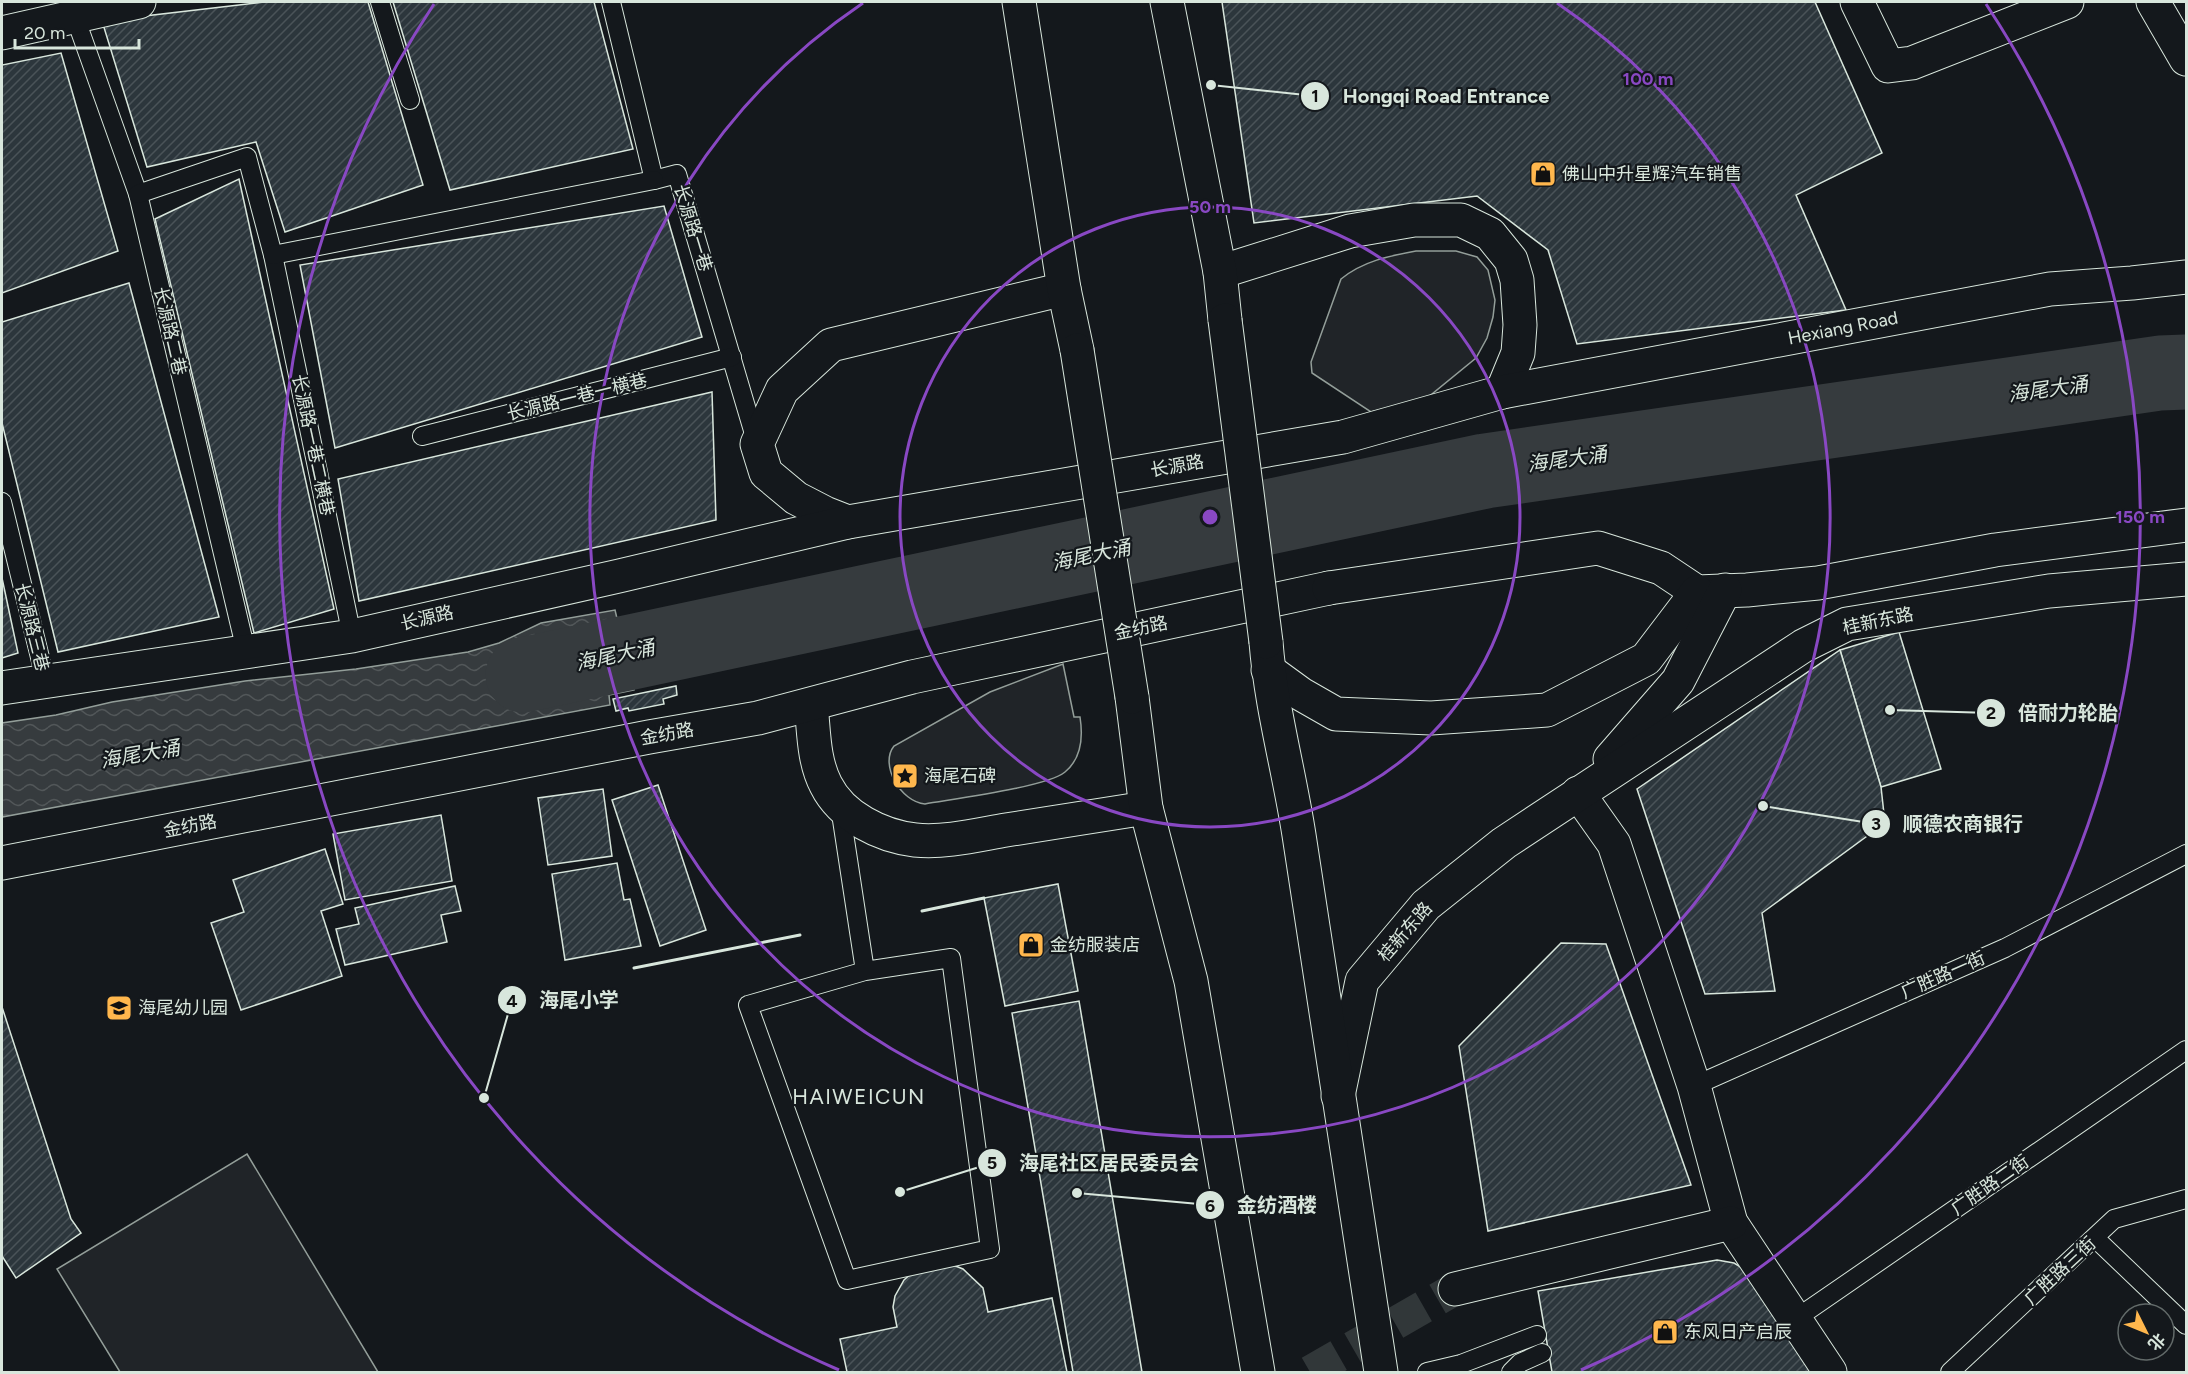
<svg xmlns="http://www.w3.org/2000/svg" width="2188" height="1374" font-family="Figtree,'Noto Sans SC',sans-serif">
<defs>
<pattern id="water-waves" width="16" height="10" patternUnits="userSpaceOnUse" patternTransform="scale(1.5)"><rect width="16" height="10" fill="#363b3e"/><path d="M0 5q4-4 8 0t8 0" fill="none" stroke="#525759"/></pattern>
<pattern id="building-hatch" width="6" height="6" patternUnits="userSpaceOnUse" patternTransform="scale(1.5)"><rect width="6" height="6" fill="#2c363c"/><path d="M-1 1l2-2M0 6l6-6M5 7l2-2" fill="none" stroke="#4a5358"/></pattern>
</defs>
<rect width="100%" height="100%" fill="#14181c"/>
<!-- green -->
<g fill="#202428" stroke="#939e99" stroke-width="1.5">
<path d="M 1416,251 L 1456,251 L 1477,257 L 1488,270 L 1495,300 L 1493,317 L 1487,338 L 1476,358 L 1427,398 L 1371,412 L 1312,373 L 1311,362 L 1341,279 C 1363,261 1389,256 1416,251 Z"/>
<path d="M 1063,664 L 1074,717 L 1080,717 C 1083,736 1082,758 1065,772 C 1047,787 953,799 925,804 C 901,802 879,765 894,746 L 990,692 Z"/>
<path d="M 247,1154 L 378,1372 L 120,1372 L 57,1269 Z"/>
</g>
<!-- water -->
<path fill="url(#water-waves)" stroke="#939e99" stroke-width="1.5" d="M 615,610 L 634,690 L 609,695 L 610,705 L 2,817 L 2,723 L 56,715 L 112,702 L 245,681 L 356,669 L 468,652 L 499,643 L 541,623 Z"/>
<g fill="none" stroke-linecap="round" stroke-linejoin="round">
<!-- river -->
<path stroke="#363b3e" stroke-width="75" d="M 523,675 L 1485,471 L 2160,373 L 2186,372"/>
</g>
<!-- building -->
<g fill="url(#building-hatch)" stroke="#d8e6dc" stroke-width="1.5">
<path d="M 264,2 L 368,2 L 423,185 L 285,232 L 256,142 L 147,167 L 102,21 Z"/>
<path d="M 393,2 L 594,2 L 633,149 L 450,190 Z"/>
<path d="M 1222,2 L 1815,2 L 1882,153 L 1796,195 L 1846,310 L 1577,344 L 1548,250 L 1477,196 L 1254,223 Z"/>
<path d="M 61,53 L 118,251 L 2,293 L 2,65 Z"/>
<path d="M 239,179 L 334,609 L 254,633 L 155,219 Z"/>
<path d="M 664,206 L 702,337 L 335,448 L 300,265 Z"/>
<path d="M 129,283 L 219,617 L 58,652 L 2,423 L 2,322 Z"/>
<path d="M 712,392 L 716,520 L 359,601 L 338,479 Z"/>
<path d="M 2,578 L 18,653 L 2,658 Z"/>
<path d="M 1899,632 L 1941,769 L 1881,787 L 1840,650 Z"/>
<path d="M 1840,650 L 1881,787 L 1885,823 L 1762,913 L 1775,991 L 1705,994 L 1637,789 Z"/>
<path d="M 676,686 L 677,695 L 663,699 L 664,704 L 629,711 L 628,708 L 616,711 L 613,699 Z"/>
<path d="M 658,785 L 706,930 L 660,946 L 612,800 Z"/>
<path d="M 603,789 L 612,856 L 548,865 L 538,798 Z"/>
<path d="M 441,815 L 452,881 L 345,900 L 333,834 Z"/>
<path d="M 325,849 L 343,904 L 321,911 L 342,976 L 241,1010 L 211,923 L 244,912 L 233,880 Z"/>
<path d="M 617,863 L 624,900 L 630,899 L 641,946 L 565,960 L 552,874 Z"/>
<path d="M 1058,884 L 1078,991 L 1005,1006 L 984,898 Z"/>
<path d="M 455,886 L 461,911 L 441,915 L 447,942 L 345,965 L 336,929 L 359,924 L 355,908 Z"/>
<path d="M 1561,943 L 1606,944 L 1691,1185 L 1488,1231 L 1459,1046 Z"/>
<path d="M 1079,1001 L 1142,1372 L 1073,1372 L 1012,1013 Z"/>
<path d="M 2,1007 L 71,1219 L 81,1233 L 16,1278 L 2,1256 Z"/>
<path d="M 1717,1260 L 1734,1263 L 1744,1269 L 1811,1372 L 1552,1372 L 1538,1291 Z"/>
<path d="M 948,1263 L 963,1269 L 983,1288 L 988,1312 L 1052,1298 L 1067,1372 L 847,1372 L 840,1339 L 897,1327 L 893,1307 L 895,1296 L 904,1280 L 921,1265 Z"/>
</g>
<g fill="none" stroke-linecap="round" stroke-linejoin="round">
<!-- minor-tunnel -->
<path stroke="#313739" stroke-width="33" stroke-dasharray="33 16" stroke-linecap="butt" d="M 1310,1372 L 1455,1289"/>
<defs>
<g id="service">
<path d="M 380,2 L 410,100"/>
<path d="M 611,2 L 654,180 L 677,174 L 757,444"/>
<path d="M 75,17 L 138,194 L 246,651"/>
<path d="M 138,194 L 247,157 L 273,255 L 352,636"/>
<path d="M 273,255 L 654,180"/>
<path d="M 422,436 L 732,357"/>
<path d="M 2,502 L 46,682"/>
<path d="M 840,807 L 865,971 L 951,958 L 990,1249 L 847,1280 L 748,1005 L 865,971"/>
<path d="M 1694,1086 L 2005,948 L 2186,854"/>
<path d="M 2095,1238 L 2186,1325"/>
<path d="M 1794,1320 L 2186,1050"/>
<path d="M 1427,1372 L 1461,1364 L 1537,1335"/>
<path d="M 1511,1372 L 1520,1363 L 1542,1353"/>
<path d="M 1950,1372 L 2114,1219 L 2186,1199"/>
</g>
<g id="minor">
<path d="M 1857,2 L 1888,66 L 1912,63 L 2067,2"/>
<path d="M 2153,2 L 2186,59"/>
<path d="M 2,33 L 139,2"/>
<path d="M 1220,272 L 1350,231 L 1414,220 L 1461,220 L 1490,234 L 1511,260 L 1517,280 L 1520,325 L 1518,353 L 1502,392"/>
<path d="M 848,522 L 825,513 L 796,498 L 766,473 L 757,444 L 782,390 L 831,345 L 1064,289"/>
<path d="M 2,688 L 352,636 L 619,576 L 848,522 L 1343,437 L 1502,392 L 2050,289 L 2132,283 L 2186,277"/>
<path d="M 811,705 C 814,731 813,760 826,785 C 842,817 881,836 915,840 C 945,843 977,835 1006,830 C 1053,823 1099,815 1146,808"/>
<path d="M 1578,793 L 1614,844 L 1694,1086 L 1731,1223 L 1830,1372"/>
<path d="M 2,863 L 649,737 L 758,718 L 912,677 L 1329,588"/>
<path d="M 1455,1289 L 1731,1223"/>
</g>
<g id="tertiary">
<path d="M 1329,588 L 1598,548 L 1661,568 L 1697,592 L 1747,590 L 1818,583 L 1995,550 L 2186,525"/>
<path d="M 1268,670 L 1301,694 L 1336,714 L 1431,718 L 1547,710 L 1646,659 L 1697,592"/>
<path d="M 1610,759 L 1678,681 L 1725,590"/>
<path d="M 1338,1096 L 1362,981 L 1426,905 L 1504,843 L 1803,646 L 1847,624 L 2049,591 L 2186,579"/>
</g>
<g id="trunk">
<path d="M 1019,2 L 1064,289 L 1077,350"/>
<path d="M 1167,2 L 1220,272 L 1225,320"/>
<path d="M 1266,642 C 1271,707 1289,770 1299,835 C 1325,1014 1352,1193 1381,1372"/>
<path d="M 1132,697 L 1146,808 L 1191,981 L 1258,1372"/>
</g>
</defs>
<!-- service casing -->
<use href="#service" stroke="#d8e6dc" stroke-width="20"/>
<!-- minor casing -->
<use href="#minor" stroke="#d8e6dc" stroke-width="35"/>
<!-- tertiary casing -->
<use href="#tertiary" stroke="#d8e6dc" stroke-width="35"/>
<!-- trunk casing -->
<use href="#trunk" stroke="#d8e6dc" stroke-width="35"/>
<!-- service -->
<use href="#service" stroke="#14181c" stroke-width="18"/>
<!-- minor -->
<use href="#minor" stroke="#14181c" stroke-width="33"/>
<!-- tertiary -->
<use href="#tertiary" stroke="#14181c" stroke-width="33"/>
<!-- trunk -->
<use href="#trunk" stroke="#14181c" stroke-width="33"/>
<defs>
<g id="trunk-bridge">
<path d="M 1225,320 L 1266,642"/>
<path d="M 1077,350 L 1132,697"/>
</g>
</defs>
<!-- trunk-bridge casing -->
<use href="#trunk-bridge" stroke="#d8e6dc" stroke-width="35" stroke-linecap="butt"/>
<!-- trunk-bridge -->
<use href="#trunk-bridge" stroke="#14181c" stroke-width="33"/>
<!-- wall -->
<g stroke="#d8e6dc" stroke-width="3">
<path d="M 922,911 L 984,898"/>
<path d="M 634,968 L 800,935"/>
</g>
</g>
<!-- distance rings -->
<g fill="none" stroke="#8948c3" stroke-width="3">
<circle cx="1210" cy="517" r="310"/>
<path d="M1557 3A620 620 0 1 1 863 3"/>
<path d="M839 1370A930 930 0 0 1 434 4M1986 4A930 930 0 0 1 1581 1370"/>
</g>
<!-- icons -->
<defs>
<symbol id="shop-square" viewBox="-11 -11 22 22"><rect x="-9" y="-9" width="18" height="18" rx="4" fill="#ffb74d" stroke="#14181c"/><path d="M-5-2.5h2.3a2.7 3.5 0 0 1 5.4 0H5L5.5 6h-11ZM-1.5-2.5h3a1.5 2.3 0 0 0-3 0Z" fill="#111"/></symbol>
<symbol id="sight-square" viewBox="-11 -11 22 22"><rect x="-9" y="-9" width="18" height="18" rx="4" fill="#ffb74d" stroke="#14181c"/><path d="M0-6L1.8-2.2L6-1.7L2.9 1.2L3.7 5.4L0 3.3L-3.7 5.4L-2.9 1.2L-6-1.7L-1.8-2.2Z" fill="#111"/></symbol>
<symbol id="school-square" viewBox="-11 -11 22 22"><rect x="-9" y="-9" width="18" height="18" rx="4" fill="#ffb74d" stroke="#14181c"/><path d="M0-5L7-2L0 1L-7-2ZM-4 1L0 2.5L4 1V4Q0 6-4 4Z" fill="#111"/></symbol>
</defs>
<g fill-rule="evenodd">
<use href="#shop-square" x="1528" y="159" width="30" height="30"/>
<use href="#sight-square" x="890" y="761" width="30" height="30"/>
<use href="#shop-square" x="1016" y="930" width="30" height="30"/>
<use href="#school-square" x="104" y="993" width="30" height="30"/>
<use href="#shop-square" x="1650" y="1317" width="30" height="30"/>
</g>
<g text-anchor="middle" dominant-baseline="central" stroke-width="4.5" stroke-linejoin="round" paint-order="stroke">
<!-- poi labels -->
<g font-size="18" fill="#d8e6dc" stroke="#14181c" text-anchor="start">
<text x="1562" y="174">佛山中升星辉汽车销售</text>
<text x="924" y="776">海尾石碑</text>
<text x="1050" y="945">金纺服装店</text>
<text x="138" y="1008">海尾幼儿园</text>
<text x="1684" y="1332">东风日产启辰</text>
</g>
<!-- street labels -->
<g font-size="18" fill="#d8e6dc" stroke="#14181c">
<text transform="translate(693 228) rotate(73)">长源路一巷</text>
<text transform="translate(1843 328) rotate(-11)">Hexiang Road</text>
<text transform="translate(170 331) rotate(77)">长源路二巷</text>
<text transform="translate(577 397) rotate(-14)">长源路一巷一横巷</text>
<text transform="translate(313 445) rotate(78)">长源路一巷二横巷</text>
<text transform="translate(1177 466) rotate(-10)">长源路</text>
<text transform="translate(427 618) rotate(-13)">长源路</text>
<text transform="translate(1878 621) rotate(-12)">桂新东路</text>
<text transform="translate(32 627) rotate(76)">长源路三巷</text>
<text transform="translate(1141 628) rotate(-12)">金纺路</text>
<text transform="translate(667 734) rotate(-10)">金纺路</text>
<text transform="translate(190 826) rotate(-11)">金纺路</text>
<text transform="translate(1405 932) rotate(-49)">桂新东路</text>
<text transform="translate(1943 975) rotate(-24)">广胜路一街</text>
<text transform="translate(1990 1185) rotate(-35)">广胜路二街</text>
<text transform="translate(2060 1271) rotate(-43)">广胜路三街</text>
</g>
<!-- water labels -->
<g font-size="20" font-style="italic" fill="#d8e6dc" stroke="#14181c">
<text transform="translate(2048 389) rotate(-8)">海尾大涌</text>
<text transform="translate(1567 459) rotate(-8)">海尾大涌</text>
<text transform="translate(1091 555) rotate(-12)">海尾大涌</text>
<text transform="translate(615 655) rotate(-12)">海尾大涌</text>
<text transform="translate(140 754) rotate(-10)">海尾大涌</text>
</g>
<!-- quarter labels -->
<g font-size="21" letter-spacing="1.5" fill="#d8e6dc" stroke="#14181c">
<text x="859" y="1096">HAIWEICUN</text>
</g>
</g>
<circle cx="1210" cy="517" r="9" fill="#8948c3" stroke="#14181c" stroke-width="3"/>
<g font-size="18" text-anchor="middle" font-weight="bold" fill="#8948c3" stroke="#14181c" stroke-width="4.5" stroke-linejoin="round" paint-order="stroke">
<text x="1648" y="85">100 m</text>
<text x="1210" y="213">50 m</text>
<text x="2140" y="523">150 m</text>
</g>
<!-- callouts -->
<path fill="none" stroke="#d8e6dc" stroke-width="2" d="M1211 85L1315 96M1890 710L1991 713M1763 806L1876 824M484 1098L512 1000M900 1192L992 1163M1077 1193L1210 1205"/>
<g fill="#d8e6dc" stroke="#14181c" stroke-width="2">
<circle cx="1211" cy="85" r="6"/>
<circle cx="1890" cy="710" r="6"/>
<circle cx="1763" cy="806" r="6"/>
<circle cx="484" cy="1098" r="6"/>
<circle cx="900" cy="1192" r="6"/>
<circle cx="1077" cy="1193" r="6"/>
<circle cx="1315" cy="96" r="15"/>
<circle cx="1991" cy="713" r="15"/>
<circle cx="1876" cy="824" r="15"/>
<circle cx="512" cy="1000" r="15"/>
<circle cx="992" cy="1163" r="15"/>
<circle cx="1210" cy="1205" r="15"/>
</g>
<g font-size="18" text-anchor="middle" font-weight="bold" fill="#111">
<text x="1315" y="102">1</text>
<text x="1991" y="719">2</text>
<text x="1876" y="830">3</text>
<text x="512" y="1007">4</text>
<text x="992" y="1169">5</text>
<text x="1210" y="1212">6</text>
</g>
<g font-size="20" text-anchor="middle" font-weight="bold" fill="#d8e6dc" stroke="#14181c" stroke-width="4.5" stroke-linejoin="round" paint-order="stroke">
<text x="1446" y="103">Hongqi Road Entrance</text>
<text x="2068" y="720">倍耐力轮胎</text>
<text x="1963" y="831">顺德农商银行</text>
<text x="579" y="1007">海尾小学</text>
<text x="1109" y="1170">海尾社区居民委员会</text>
<text x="1277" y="1212">金纺酒楼</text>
</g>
<!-- border -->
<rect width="2188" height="1374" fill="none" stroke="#d8e6dc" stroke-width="6"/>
<!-- north arrow -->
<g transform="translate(2146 1332) rotate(133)"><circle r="28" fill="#14181c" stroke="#626a69" stroke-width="1.5"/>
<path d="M0-4.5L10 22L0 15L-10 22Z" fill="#ffb74d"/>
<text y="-9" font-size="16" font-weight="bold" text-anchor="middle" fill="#d8e6dc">北</text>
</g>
<!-- scale -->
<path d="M15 39v9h124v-9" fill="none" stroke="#d8e6dc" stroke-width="3"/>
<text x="24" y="39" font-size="18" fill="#d8e6dc" stroke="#14181c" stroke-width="4.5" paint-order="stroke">20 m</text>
</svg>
